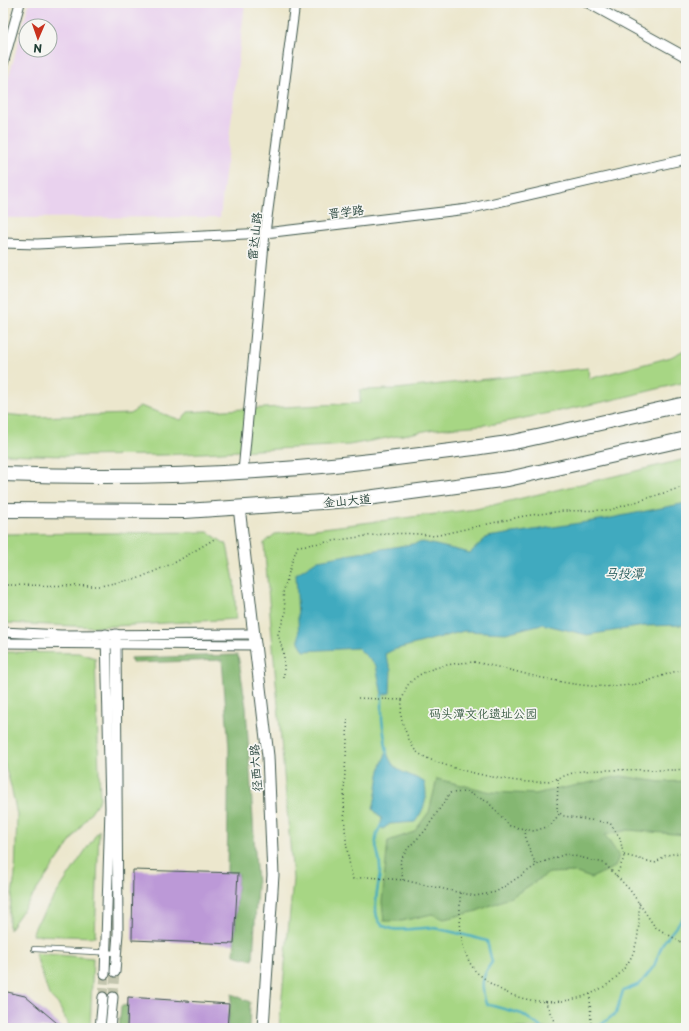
<svg xmlns="http://www.w3.org/2000/svg" width="689" height="1031" font-family="'Playpen Sans','LXGW WenKai TC',sans-serif">
<rect width="100%" height="100%" fill="#f6f6f2"/>
<filter id="ink" filterUnits="userSpaceOnUse"><feTurbulence type="fractalNoise" baseFrequency=".025" numOctaves="2"/><feDisplacementMap in="SourceGraphic" scale="8" xChannelSelector="R" yChannelSelector="G"/><feConvolveMatrix kernelMatrix="1 2 1 2 8 2 1 2 1" color-interpolation-filters="sRGB"/></filter>
<filter id="wash" filterUnits="userSpaceOnUse"><feTurbulence type="fractalNoise" baseFrequency=".012" numOctaves="4" result="noise"/><feDisplacementMap in="SourceGraphic" scale="16" xChannelSelector="R" yChannelSelector="G"/><feGaussianBlur stdDeviation="0.9" result="paint"/><feColorMatrix in="noise" values="0 0 0 0 0 0 0 0 0 0 0 0 0 0 0 0 0 1.4 0 .05"/><feComposite in="paint" operator="in"/></filter>
<g filter="url(#wash)">
<rect width="100%" height="100%" fill="#ece7cd"/>
<!-- built -->
<g fill="#e9d2ee" fill-rule="evenodd">
<path d="M 3,3 L 9,3 L 3,25 Z"/>
<path d="M 29,3 L 245,3 L 220,217 L 3,218 L 3,98 ZM 26,26 L 50,26 L 50,50 L 26,50 Z"/>
</g>
<!-- green -->
<g fill="#a7d684" stroke="#638a5c">
<path d="M 686,349 L 686,382 L 608,401 L 495,424 L 435,429 L 349,445 L 165,455 L 66,456 L 3,454 L 3,414 L 35,417 L 131,414 L 140,406 L 181,420 L 188,412 L 360,403 L 360,390 L 396,389 L 588,368 L 589,379 L 671,357 Z"/>
<path d="M 686,459 L 686,1028 L 279,1028 L 293,879 L 264,543 L 275,534 L 476,509 Z"/>
<path d="M 208,532 L 227,545 L 234,580 L 236,619 L 97,627 L 3,623 L 3,534 Z"/>
<path d="M 3,652 L 79,653 L 95,658 L 100,799 L 9,930 L 9,916 L 15,875 L 17,815 L 11,786 L 3,760 Z"/>
<path d="M 99,830 L 95,937 L 32,935 L 37,923 Z"/>
<path d="M 35,953 L 93,958 L 90,1028 L 70,1028 L 58,1004 L 49,995 Z"/>
</g>
<!-- forest -->
<g fill="#85b772" stroke="#527a53">
<path d="M 238,655 L 246,707 L 257,885 L 253,960 L 234,955 L 238,873 L 227,873 L 229,747 L 222,660 L 132,663 L 131,658 Z"/>
<path d="M 621,776 L 660,782 L 686,781 L 686,835 L 628,830 L 605,835 L 619,856 L 615,867 L 591,878 L 574,872 L 549,873 L 513,896 L 477,911 L 444,919 L 432,914 L 402,921 L 384,921 L 382,902 L 388,841 L 414,832 L 429,812 L 437,779 L 491,792 L 535,794 Z"/>
<path d="M 232,994 L 250,1002 L 249,1028 L 227,1028 Z"/>
<path d="M 128,1005 L 127,1028 L 119,1028 L 121,1006 Z"/>
</g>
<!-- water -->
<g fill="#3faabf" stroke="#2f747a">
<path d="M 686,503 L 686,625 L 645,626 L 587,635 L 542,624 L 506,633 L 464,631 L 393,650 L 385,654 L 391,670 L 390,693 L 382,695 L 376,666 L 358,648 L 304,651 L 299,642 L 296,574 L 318,560 L 423,542 L 470,553 L 487,537 L 606,519 Z"/>
<path d="M 387,752 C 394,774 405,771 424,782 C 429,797 424,810 415,822 L 390,824 L 383,829 L 380,827 L 382,819 L 373,809 C 378,790 377,769 387,752 Z"/>
</g>
<g fill="none" stroke-linecap="round" stroke-linejoin="round">
<!-- stream -->
<g stroke="#3faabf" stroke-width="2.5">
<path d="M 382,695 L 382,720 L 387,753"/>
<path d="M 381,825 C 369,848 382,851 380,872 C 379,885 373,904 377,917 C 383,938 419,926 433,928 C 451,931 469,936 487,941 L 492,962 C 481,977 481,986 486,1004 L 522,1014 L 542,1028"/>
<path d="M 597,1028 L 616,1013 L 623,991 L 640,984 L 654,966 L 663,943 L 686,914"/>
</g>
</g>
<g id="blocks">
<!-- building -->
<g fill="#bc99d7">
<path d="M 133,870 L 238,873 L 234,944 L 132,940 Z"/>
<path d="M 3,991 L 25,996 L 63,1028 L 3,1028 Z"/>
<path d="M 128,997 L 229,1004 L 227,1028 L 127,1028 Z"/>
</g>
</g>
</g>
<g filter="url(#ink)">
<use href="#blocks" fill-opacity="0" stroke="#3e564b" stroke-width="1"/>
<g fill="none" stroke-linecap="round" stroke-linejoin="round">
<!-- minor-tunnel -->
<g stroke="#c3c5ae" stroke-width="9" stroke-dasharray="9 4.5" stroke-linecap="butt">
<path d="M 103,997 L 105,974"/>
<path d="M 113,997 L 115,972"/>
</g>
<defs>
<path id="service" d="M 34,949 L 116,953"/>
<g id="minor">
<path d="M 588,3 L 686,57"/>
<path d="M 3,64 L 20,3"/>
<path d="M 3,243 L 37,244 L 265,233 L 468,209 L 686,159"/>
<path d="M 243,472 L 265,233 L 295,3"/>
<path d="M 3,632 L 61,635 L 254,634"/>
<path d="M 3,643 L 256,645"/>
<path d="M 115,972 L 118,933 L 116,634"/>
<path d="M 105,974 L 110,808 L 106,634"/>
<path d="M 100,1028 L 103,997"/>
<path d="M 110,1028 L 113,997"/>
</g>
<path id="tertiary" d="M 239,507 L 268,756 L 273,875 L 263,1028"/>
<g id="primary">
<path d="M 3,474 C 145,480 287,473 428,454 C 456,450 485,447 514,442 C 571,430 629,416 686,404"/>
<path d="M 3,510 L 185,511 L 352,500 L 508,479 L 686,439"/>
</g>
</defs>
<!-- service casing -->
<use href="#service" stroke="#3e564b" stroke-width="6"/>
<!-- minor casing -->
<use href="#minor" stroke="#3e564b" stroke-width="11"/>
<!-- tertiary casing -->
<use href="#tertiary" stroke="#3e564b" stroke-width="13"/>
<!-- primary casing -->
<use href="#primary" stroke="#3e564b" stroke-width="16"/>
<!-- path -->
<g stroke="#3e564b" stroke-width="1.5" stroke-dasharray="1 3" stroke-linecap="butt">
<path d="M 3,585 L 100,586 L 139,578 L 176,562 L 216,538"/>
<path d="M 284,678 L 284,655 L 278,634 L 286,612 L 283,593 L 293,558 L 298,546 C 343,541 389,528 434,536 L 524,516 L 563,511 L 610,510 L 686,486"/>
<path d="M 358,698 L 402,700 C 402,706 400,715 402,721 C 403,726 412,748 416,751 C 432,767 516,784 539,782 C 555,782 569,772 583,771 C 615,769 646,770 677,770 L 686,768"/>
<path d="M 402,700 C 404,695 405,689 408,685 C 422,667 453,663 474,662 C 527,672 575,692 630,685 C 649,683 667,672 686,669"/>
<path d="M 347,719 C 348,737 346,754 345,771 C 343,807 344,845 353,879 L 367,877 L 403,880 L 475,896 L 496,892 L 540,863 L 566,854 L 604,863 L 630,890 L 655,927 L 686,945"/>
<path d="M 558,779 L 557,811 L 564,816 L 610,823 L 620,838 L 624,858 L 616,876"/>
<path d="M 525,829 L 526,841 L 536,865"/>
<path d="M 624,855 L 655,863 L 666,855 L 686,852"/>
<path d="M 403,880 L 400,861 L 408,848 L 425,831 L 450,793 L 467,792 L 488,802 L 510,826 L 534,831 L 550,826 L 560,813"/>
<path d="M 460,893 C 460,918 458,948 474,969 C 476,973 482,976 485,979 C 525,1014 601,1009 629,961 C 640,943 639,922 639,902"/>
<path d="M 590,994 L 591,1028"/>
<path d="M 545,1001 L 557,1028"/>
</g>
<!-- service -->
<use href="#service" stroke="#fff" stroke-width="4.5"/>
<!-- minor -->
<use href="#minor" stroke="#fff" stroke-width="9"/>
<!-- tertiary -->
<use href="#tertiary" stroke="#fff" stroke-width="11"/>
<!-- primary -->
<use href="#primary" stroke="#fff" stroke-width="14"/>
</g>
</g>
<g text-anchor="middle" dominant-baseline="central" stroke-width="3.5" stroke-linejoin="round" paint-order="stroke">
<!-- street labels -->
<g font-size="12" fill="#1f3d34" stroke="#f6f6f2">
<text transform="translate(346 211) rotate(-7)">晋学路</text>
<text transform="translate(254 236) rotate(-84)">雷达山路</text>
<text transform="translate(347 500) rotate(-5)">金山大道</text>
<text transform="translate(255 768) rotate(-94)">径西六路</text>
</g>
<!-- park labels -->
<g font-size="12" fill="#3a5c44" stroke="#f6f6f2">
<text x="483" y="713">码头潭文化遗址公园</text>
</g>
<!-- water labels -->
<g font-size="13" font-style="italic" fill="#295e5e" stroke="#f6f6f2">
<text x="624" y="572">马投潭</text>
</g>
</g>
<!-- margin -->
<rect width="689" height="1031" fill="none" stroke="#f6f6f2" stroke-width="16"/>
<!-- north arrow -->
<g transform="translate(38 38) rotate(182)"><circle r="19" fill="#f6f6f2" stroke="#a0aca6"/>
<path d="M0-3L7 15L0 10L-7 15Z" fill="#c8321e"/>
<text y="-6" font-size="11" font-weight="bold" text-anchor="middle" fill="#1f3d34">N</text>
</g>
</svg>
